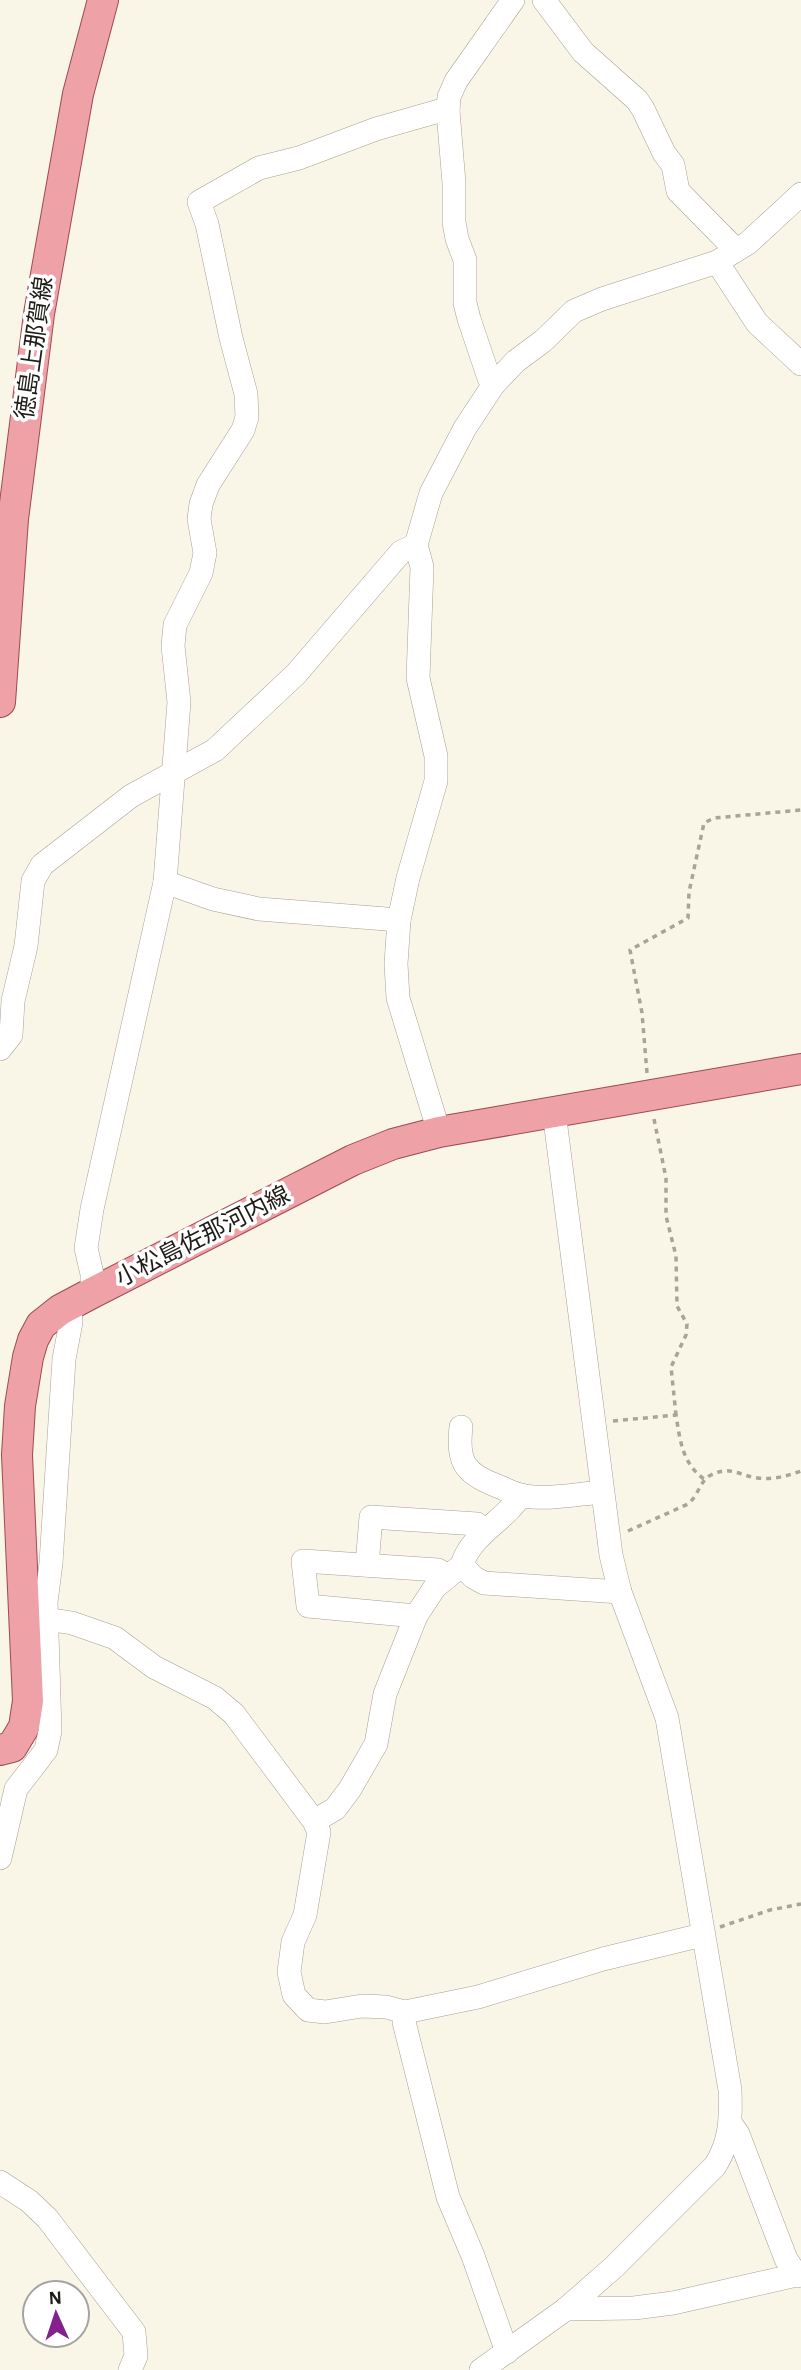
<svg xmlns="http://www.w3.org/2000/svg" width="801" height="2370" font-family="'Alegreya Sans','Noto Sans JP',sans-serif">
<rect width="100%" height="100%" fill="#f9f5e7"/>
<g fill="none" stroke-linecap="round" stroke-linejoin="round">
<defs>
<g id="minor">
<path d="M 544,0 L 583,52 L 637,100 L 643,109 L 664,153 L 673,165 L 678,191 L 736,250"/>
<path d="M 717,262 L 757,323 L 801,364"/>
<path d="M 494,384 L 489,378 L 469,319 L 465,303 L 465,260 L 457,239 L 454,222 L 454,183 L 448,111 L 449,97 L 456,81 L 513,0"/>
<path d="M 165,882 L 213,899 L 259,909 L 399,920"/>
<path d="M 0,1049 L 11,1035 L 13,1001 L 26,946 L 33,881 L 42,865 L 131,796 L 215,750 L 296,674 L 401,552 L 416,545"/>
<path d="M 439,1132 L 398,998 L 396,964 L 399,920 L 408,878 L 436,781 L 436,756 L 418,678 L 422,567 L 416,545 L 431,493 L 465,428 L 494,384 L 516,361 L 543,341 L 574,311 L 602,299 L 717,262 L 748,243 L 801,194"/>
<path d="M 92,1293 L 92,1274 L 86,1248 L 92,1209 L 165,882 L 179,702 L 173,646 L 175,625 L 201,573 L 205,553 L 199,519 L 201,504 L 208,485 L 243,430 L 247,417 L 246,394 L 231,338 L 207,224 L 199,202 L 259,168 L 299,158 L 376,129 L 439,111 L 448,111"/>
<path d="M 461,1427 C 457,1461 464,1473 495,1485 C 503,1488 512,1493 520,1495 C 545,1501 577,1494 602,1492"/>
<path d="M 521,1495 C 505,1521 471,1534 462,1565 L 473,1577 L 484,1583 L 620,1592"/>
<path d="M 367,1565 L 371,1517 L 477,1524 L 485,1531"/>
<path d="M 416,1616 L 308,1606 L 303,1561 L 438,1570 L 448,1576"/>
<path d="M 46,1619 L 72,1623 L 115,1638 L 154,1667 L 215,1698 L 234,1714 L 314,1821 L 319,1832 L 305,1915 L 293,1942 L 289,1972 L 294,1995 L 308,2010 L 325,2012 L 362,2006 L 386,2007 L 405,2012 L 478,1997 L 603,1959 L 702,1935"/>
<path d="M 314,1821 L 335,1809 L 350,1789 L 376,1744 L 385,1694 L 416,1616 L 435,1587 L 462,1565"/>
<path d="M 0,1858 L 16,1789 L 46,1750 L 50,1731 L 46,1602 L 51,1563 L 64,1359 L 71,1322 L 70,1305"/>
<path d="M 405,2012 L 404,2022 L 448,2197 L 473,2256 L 507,2352"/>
<path d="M 731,2124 L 738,2134 L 786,2259 L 797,2276"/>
<path d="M 0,2182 L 29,2201 L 47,2218 L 134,2332 L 136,2356 L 130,2370"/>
<path d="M 566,2309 L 634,2308 L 673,2303 L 801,2274"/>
<path d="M 481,2370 L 566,2309 L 615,2266 L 715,2166 C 731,2141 731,2118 730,2090 L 667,1718 L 620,1592 L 611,1555 L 554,1112"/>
</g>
<g id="major">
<path d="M 0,702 L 13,519 L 39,314 L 78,94 L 103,0"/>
<path d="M 0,1750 L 12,1747 L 24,1727 L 28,1701 L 17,1455 L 20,1406 L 28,1357 L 33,1340 L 41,1325 L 60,1310 L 92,1293 L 353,1160 L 393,1144 L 439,1132 L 801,1069"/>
</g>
</defs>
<!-- minor casing -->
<use href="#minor" stroke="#a5a295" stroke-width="24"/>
<!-- major casing -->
<use href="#major" stroke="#9e4a50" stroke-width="32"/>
<!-- path -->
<g stroke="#a7a49a" stroke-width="3.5" stroke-dasharray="5 5" stroke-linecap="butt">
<path d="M 647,1073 L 642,1013 L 630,950 L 688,918 L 689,892 L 704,823 L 714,818 L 801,810"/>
<path d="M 654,1119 L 666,1178 L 666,1216 L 676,1256 L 677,1306 L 687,1324 L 686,1335 L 671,1367 L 676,1415"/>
<path d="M 613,1421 L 676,1415 C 680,1440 682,1463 704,1479"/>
<path d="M 628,1531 L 688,1504 C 699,1495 700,1480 711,1475 C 730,1465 740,1476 758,1478 C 773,1480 787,1476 801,1471"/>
<path d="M 720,1927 L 770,1910 L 801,1904"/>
</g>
<!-- minor -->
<use href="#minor" stroke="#fff" stroke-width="23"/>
<!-- major -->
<use href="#major" stroke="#efa1a8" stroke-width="30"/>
</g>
<g text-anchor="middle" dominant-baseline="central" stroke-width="7" stroke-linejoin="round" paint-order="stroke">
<!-- street labels -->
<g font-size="24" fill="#1d1c17" stroke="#fff">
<text transform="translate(35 348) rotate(-82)">徳島上那賀線</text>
<text transform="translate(203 1237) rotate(-27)">小松島佐那河内線</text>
</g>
</g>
<!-- north arrow -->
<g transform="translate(56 2314) rotate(357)"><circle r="33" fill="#ffffff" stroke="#a5a4a2" stroke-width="2"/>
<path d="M0-5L12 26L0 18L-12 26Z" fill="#83228c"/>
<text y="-10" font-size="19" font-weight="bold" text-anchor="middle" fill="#1d1c17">N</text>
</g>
</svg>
